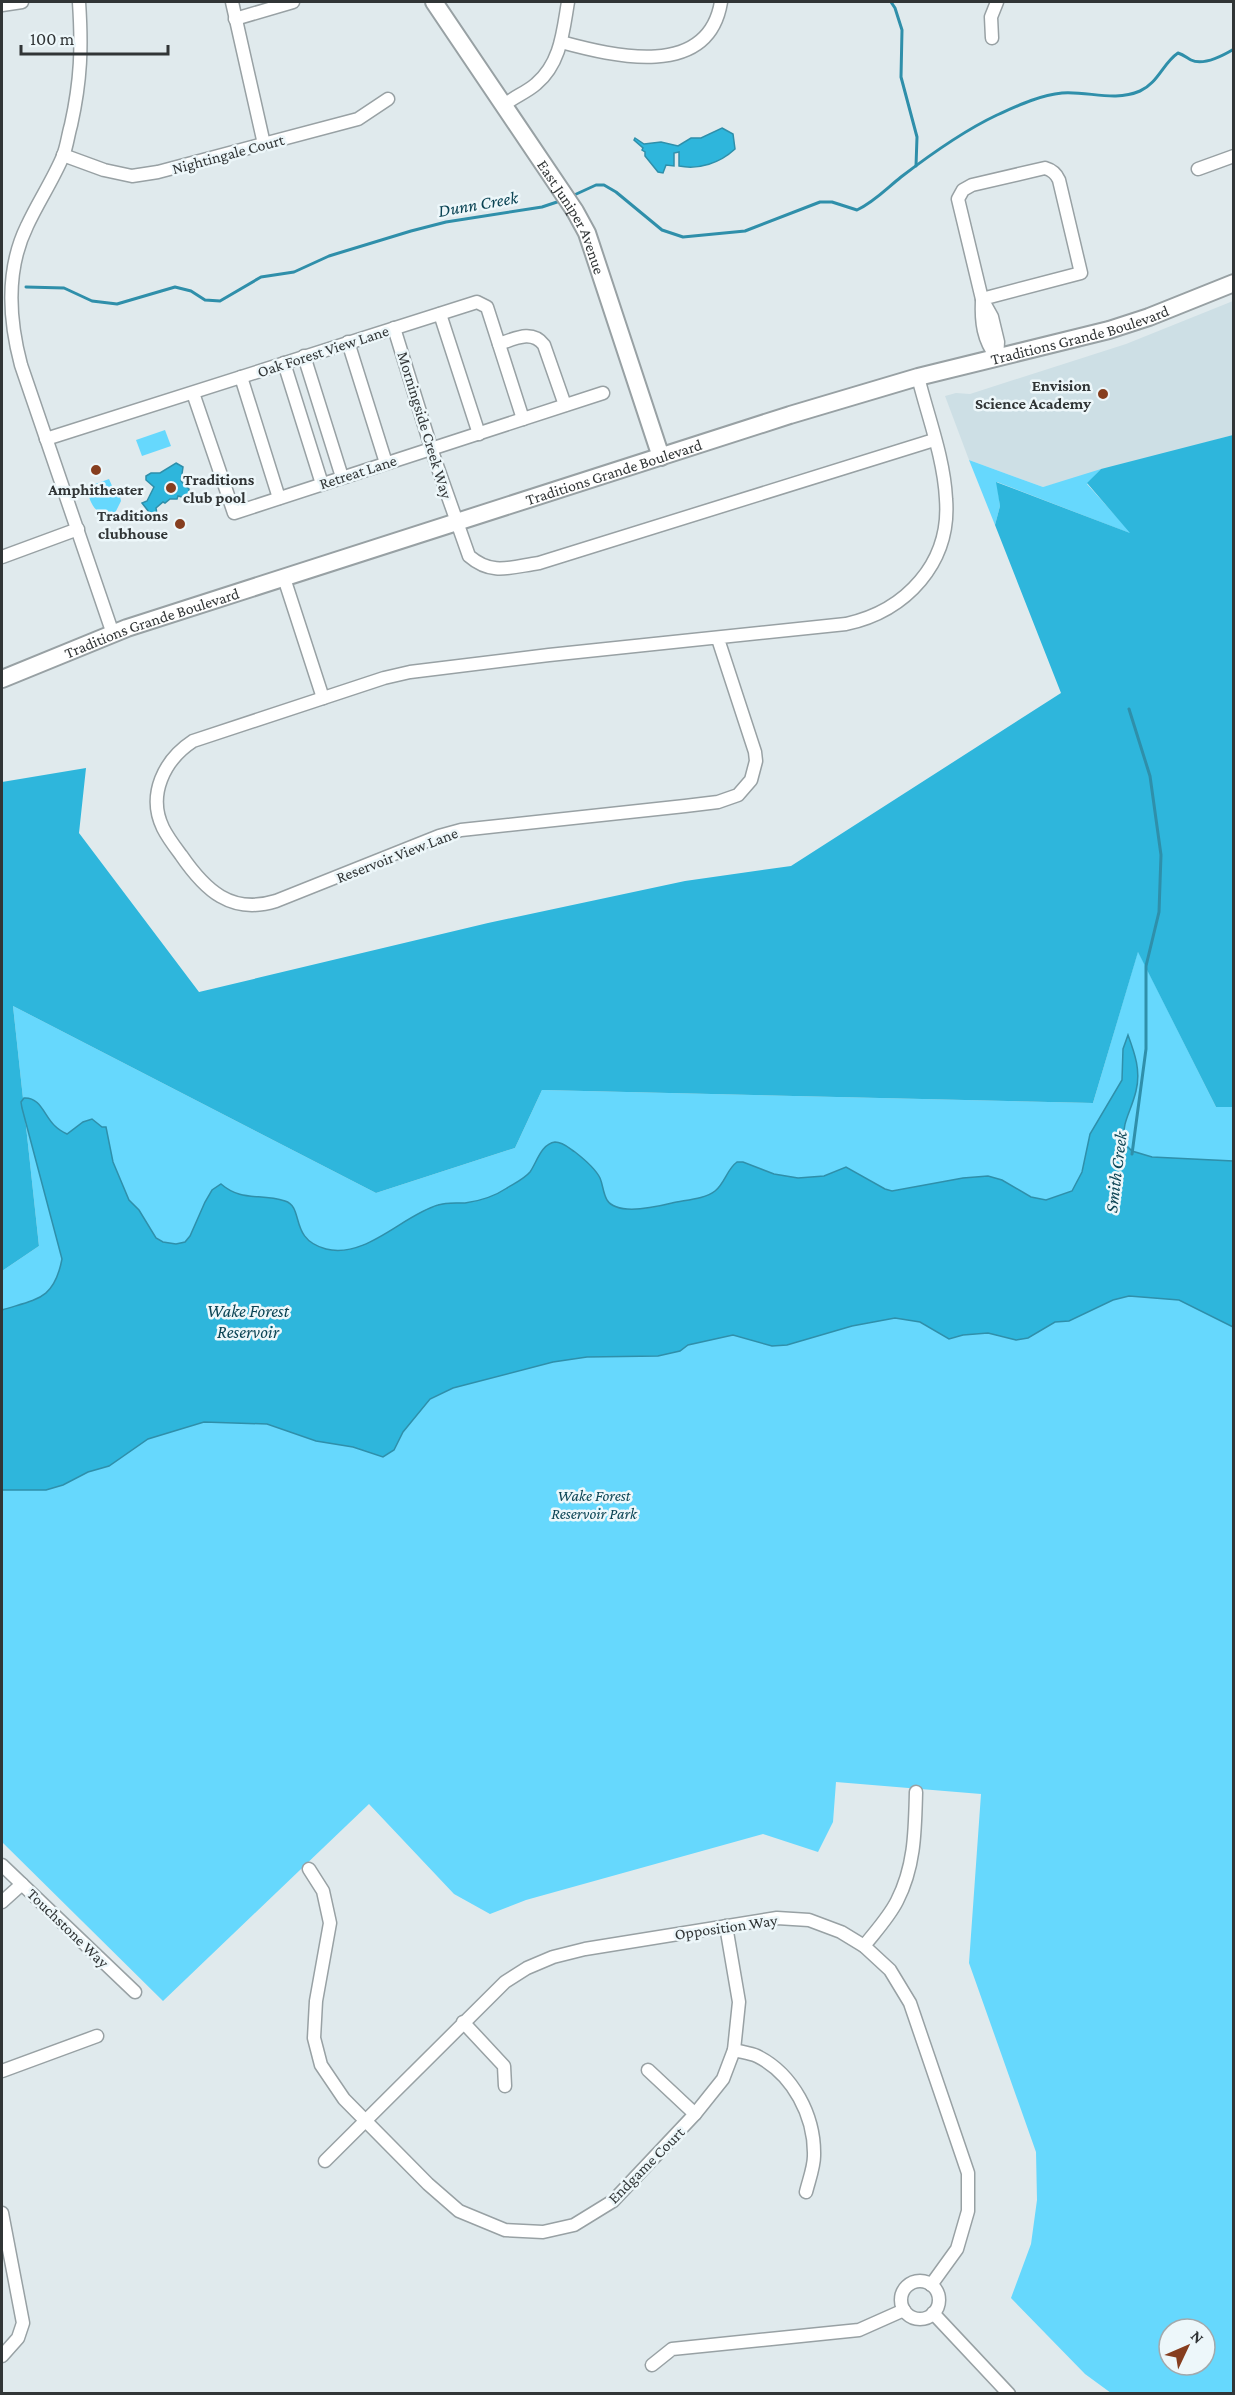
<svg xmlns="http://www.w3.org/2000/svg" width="1235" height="2395" font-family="'Crimson Pro',serif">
<rect width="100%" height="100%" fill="#e0eaed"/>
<!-- built -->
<path fill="#cddfe5" d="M 1233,301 L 1233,435 L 1043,487 L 969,460 L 945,396 L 956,393 L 970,394 L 1126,344 Z"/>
<!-- green -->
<g fill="#66d8fd" fill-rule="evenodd">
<path d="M 165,430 L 171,446 L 142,456 L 136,440 Z"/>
<path d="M 969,460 L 1043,487 L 1101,469 L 1087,484 L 1132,534 L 997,482 L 1000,506 L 995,525 Z"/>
<path d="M 109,479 L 113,488 L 119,491 L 121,501 L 114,515 C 96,517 89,503 87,487 Z"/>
<path d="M 1138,951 L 1216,1107 L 1233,1107 L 1233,2393 L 1111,2393 L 1085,2374 L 1011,2298 L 1031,2244 L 1037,2200 L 1036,2152 L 969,1963 L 981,1794 L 836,1782 L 833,1822 L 818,1852 L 763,1834 L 526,1900 L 490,1914 L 454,1894 L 369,1804 L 163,2001 L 2,1842 L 2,1271 L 39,1246 L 13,1006 L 376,1193 L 515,1148 L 542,1090 L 1093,1103 ZM 1169,2329 L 1205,2329 L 1205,2365 L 1169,2365 Z"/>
</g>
<!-- forest -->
<path fill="#2eb6dc" d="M 1233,435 L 1233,1107 L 1216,1107 L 1138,952 L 1093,1103 L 542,1090 L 515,1148 L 376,1193 L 13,1006 L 39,1246 L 2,1271 L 2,782 L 86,768 L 79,833 L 199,992 L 488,923 L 685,881 L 791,866 L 1061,693 L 995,525 L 1000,506 L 996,482 L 1130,533 L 1087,483 L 1101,469 Z"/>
<!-- water -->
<g fill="#2eb6dc" stroke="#2f8faa" stroke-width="1.5">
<path d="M 722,128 L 733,134 L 735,149 C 720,163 699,170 679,166 L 679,152 L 674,153 L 674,166 L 666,165 L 663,173 L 658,172 L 645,156 L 645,152 L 642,150 L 643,148 L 634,140 L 635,138 L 644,144 L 661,142 L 678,146 L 691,138 L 701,138 Z"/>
<path d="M 176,463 L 183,467 L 181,481 L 189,489 L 189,496 L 186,498 L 178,496 L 177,499 L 170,499 L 165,503 L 163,502 L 156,508 L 157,514 L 149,512 L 142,503 L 147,501 L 154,487 L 146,480 L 146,476 L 151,473 L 160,473 Z"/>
<path d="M 1128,1035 C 1135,1054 1141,1071 1136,1091 C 1131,1112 1123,1119 1123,1142 L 1132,1151 L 1152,1157 L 1233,1161 L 1233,1327 L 1179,1300 L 1129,1296 L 1113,1300 L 1069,1321 L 1055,1322 L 1028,1338 L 1016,1340 L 988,1333 L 963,1335 L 949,1339 L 920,1322 L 895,1318 L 852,1326 L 787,1345 L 772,1346 L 733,1335 L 688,1345 L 680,1351 L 658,1356 L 587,1357 L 553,1362 L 453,1388 L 430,1399 L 403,1432 L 394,1450 L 383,1457 L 353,1447 L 316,1441 L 267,1424 L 204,1422 L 148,1439 L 109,1466 L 88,1472 L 63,1485 L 46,1490 L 2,1490 L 2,1310 C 37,1299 54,1300 62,1259 L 22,1108 L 21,1102 L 24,1098 C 41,1097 44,1116 55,1126 C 58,1129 63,1132 67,1134 L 83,1122 L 92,1119 L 102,1127 L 106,1127 L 113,1162 L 129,1200 L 139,1210 L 156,1238 L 163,1242 L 176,1244 L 185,1242 L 190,1236 L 205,1202 L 212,1190 L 221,1184 C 242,1202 259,1193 285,1201 C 305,1207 288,1239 326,1249 C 366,1259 403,1215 438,1205 C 447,1202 456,1203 465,1203 C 480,1201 495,1196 507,1188 C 515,1183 524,1179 530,1172 C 537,1162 541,1144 555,1142 C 563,1142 569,1148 575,1152 C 584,1159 595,1168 600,1178 C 603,1185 603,1193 607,1200 C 617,1216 656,1207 672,1203 C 685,1200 705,1199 715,1191 C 725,1183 727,1169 737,1162 L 743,1162 L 774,1174 L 798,1178 L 824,1176 L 846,1167 L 885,1189 L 892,1191 L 963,1178 L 988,1176 L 1002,1180 L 1031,1197 L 1046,1200 L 1072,1191 L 1082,1172 L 1090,1134 L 1122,1080 L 1123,1049 Z"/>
</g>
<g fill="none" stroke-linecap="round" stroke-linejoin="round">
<!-- stream -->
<g stroke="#2f8faa" stroke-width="3">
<path d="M 891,2 L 895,8 L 902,30 L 901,77 L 917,137 L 916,166"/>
<path d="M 572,196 L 596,185 L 604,185 L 616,192 L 662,230 L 683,237 L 745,231 L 820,202 L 832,202 L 857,210 C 874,202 886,189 901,177 C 931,154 963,131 997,115 C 1017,106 1040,95 1062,93 C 1089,91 1114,102 1140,91 C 1158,83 1163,63 1178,53 C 1184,55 1187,58 1191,60 C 1203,66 1224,55 1234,49"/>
<path d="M 26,287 L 64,288 L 92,301 L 117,304 L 175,287 L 191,291 L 205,300 L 220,301 L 261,277 L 294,272 L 329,256 L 411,231 L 446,222 L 542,207 L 560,201"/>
<path d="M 1129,709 L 1150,776 L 1161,855 L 1159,912 L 1146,966 L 1146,1049 L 1132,1154"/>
</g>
<defs>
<g id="street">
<path d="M 79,2 C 82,47 81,80 71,125 C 68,135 67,146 63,156 C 53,180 38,202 27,226 C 6,269 9,320 21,365 L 113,634"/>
<path d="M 232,2 L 264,144"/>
<path d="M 2,5 L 22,2"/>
<path d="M 235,19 L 293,2"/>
<path d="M 992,38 L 991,17 L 997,2"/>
<path d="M 561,42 C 613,56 708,80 721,2"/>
<path d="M 504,105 C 514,97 527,92 536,84 C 561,63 563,31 568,2"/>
<path d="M 63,155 L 104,170 L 132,176 L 158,172 L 358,119 L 388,99"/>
<path d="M 1198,169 L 1234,156"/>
<path d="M 982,299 L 1081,273 L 1059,180 C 1056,173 1052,170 1045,168 L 972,185 L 963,190 L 958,199 L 982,299 L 992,317 L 998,342 L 997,358"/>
<path d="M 982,300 C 981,322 983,340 997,358"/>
<path d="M 440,314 L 479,434"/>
<path d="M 394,328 L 434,457 L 469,556 C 492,576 511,567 539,563 L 934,440"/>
<path d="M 348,342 L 386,463"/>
<path d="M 499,344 C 514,339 532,329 544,345 L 565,405"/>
<path d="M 304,356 L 342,477"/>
<path d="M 284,363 L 322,484"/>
<path d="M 241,377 L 279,498"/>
<path d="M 193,393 L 234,513 L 603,393"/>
<path d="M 46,439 L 477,302 L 487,307 L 523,419"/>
<path d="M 2,557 L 78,529"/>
<path d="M 284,578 L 323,698"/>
<path d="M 718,639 L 755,752 L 756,761 L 751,780 L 738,795 L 718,802 L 685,806 L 461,830 L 439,836 L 276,901 C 231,915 205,890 181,855 C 175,847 168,838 163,828 C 147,795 164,760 193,741 L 384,678 L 410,672 L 549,655 L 846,624 C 906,611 951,563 946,499 C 944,458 928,417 918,377"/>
<path d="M 2,1865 L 135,1992"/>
<path d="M 309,1869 L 323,1891 L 330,1923 L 316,2001 L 314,2038 L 321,2065 L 344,2099 L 428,2184 L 459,2211 L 505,2230 L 543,2232 L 574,2225 L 613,2201 L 695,2114 L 723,2079 L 734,2050 L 739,2002 L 726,1926"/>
<path d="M 2,1902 L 22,1884"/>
<path d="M 864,1946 C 875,1932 889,1917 897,1901 C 915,1866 915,1830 916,1792"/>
<path d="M 463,2022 L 504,2066 L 505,2086"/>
<path d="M 734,2050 C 741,2052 750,2053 757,2056 C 793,2074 815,2116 814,2156 C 814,2167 809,2180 806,2192"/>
<path d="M 648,2070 L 695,2114"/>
<path d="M 2,2071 L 97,2036"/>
<path d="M 325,2161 L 505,1982 L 527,1968 L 553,1957 L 585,1949 L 777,1918 L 809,1920 L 841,1932 L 864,1946 L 890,1970 L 910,2003 L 968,2173 L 968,2211 L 957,2249 L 931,2285"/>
<path d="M 2,2213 L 23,2323 L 18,2338 L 2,2356"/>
<circle cx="920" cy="2300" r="19"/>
<path d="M 933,2313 L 1009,2394"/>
<path d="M 652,2365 L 672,2349 L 859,2330 L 904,2310"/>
</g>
<g id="secondary">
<path id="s1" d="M 434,2 L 575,211 L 587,233 L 661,457"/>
<path id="s2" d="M 2,679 L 127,628 L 790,415 L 918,377 L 1109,330 L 1149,317 L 1234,283"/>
</g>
</defs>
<!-- street casing -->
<use href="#street" stroke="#98a1a4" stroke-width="15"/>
<!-- secondary casing -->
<use href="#secondary" stroke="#98a1a4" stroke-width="20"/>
<!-- street -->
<use href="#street" stroke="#fff" stroke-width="12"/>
<!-- secondary -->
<use href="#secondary" stroke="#fff" stroke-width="16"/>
</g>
<!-- markers -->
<g fill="#863e1f" stroke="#edf7fa" stroke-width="2">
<circle cx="1103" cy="394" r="6"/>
<circle cx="96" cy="470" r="6"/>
<circle cx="171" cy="488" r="6"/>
<circle cx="180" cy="524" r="6"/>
</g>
<g text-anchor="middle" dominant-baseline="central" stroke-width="5" stroke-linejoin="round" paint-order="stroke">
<!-- street labels -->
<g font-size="16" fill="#313536" stroke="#edf7fa">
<text transform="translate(228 154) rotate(-15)">Nightingale Court</text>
<text stroke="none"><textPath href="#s1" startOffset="256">East Juniper Avenue</textPath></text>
<text stroke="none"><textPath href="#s2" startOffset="1132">Traditions Grande Boulevard</textPath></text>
<text transform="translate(323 351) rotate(-18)">Oak Forest View Lane</text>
<text transform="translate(425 425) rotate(73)">Morningside Creek Way</text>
<text stroke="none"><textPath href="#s2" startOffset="646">Traditions Grande Boulevard</textPath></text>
<text transform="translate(358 472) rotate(-18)">Retreat Lane</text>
<text stroke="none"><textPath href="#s2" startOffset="160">Traditions Grande Boulevard</textPath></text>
<text transform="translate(397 855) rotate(-21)">Reservoir View Lane</text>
<text transform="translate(726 1927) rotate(-8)">Opposition Way</text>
<text transform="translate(68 1928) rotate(44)">Touchstone Way</text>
<text transform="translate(646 2165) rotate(-45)">Endgame Court</text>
</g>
<!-- poi labels -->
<g font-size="16" font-weight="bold" fill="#313536" stroke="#edf7fa" text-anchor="end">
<text x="1091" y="385">Envision<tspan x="1091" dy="18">Science Academy</tspan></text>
<text x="183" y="479" text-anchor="start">Traditions<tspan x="183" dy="18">club pool</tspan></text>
<text x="96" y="489" text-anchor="middle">Amphitheater</text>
<text x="168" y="515">Traditions<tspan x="168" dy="18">clubhouse</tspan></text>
</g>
<!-- park labels -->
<g font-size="16" font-style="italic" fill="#0b4454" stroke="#edf7fa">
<text x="594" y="1495">Wake Forest<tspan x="594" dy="18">Reservoir Park</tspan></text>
</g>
<!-- water labels -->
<g font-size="18" font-style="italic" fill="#0b4454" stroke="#edf7fa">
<text transform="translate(478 204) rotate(-10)">Dunn Creek</text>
<text transform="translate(1116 1172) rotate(-83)">Smith Creek</text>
<text x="248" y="1311">Wake Forest<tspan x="248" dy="21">Reservoir</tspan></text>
</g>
</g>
<!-- border -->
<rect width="1235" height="2395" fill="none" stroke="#313536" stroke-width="6"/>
<!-- north arrow -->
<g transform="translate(1187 2347) rotate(46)"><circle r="28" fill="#edf7fa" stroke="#a2a9ac" stroke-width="1.5"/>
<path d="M0-4.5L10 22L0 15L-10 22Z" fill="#863e1f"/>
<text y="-9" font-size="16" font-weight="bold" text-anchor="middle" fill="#313536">N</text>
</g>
<!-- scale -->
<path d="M21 45v9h147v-9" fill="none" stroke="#313536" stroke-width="3"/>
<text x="30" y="45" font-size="18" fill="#313536" stroke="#edf7fa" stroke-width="4.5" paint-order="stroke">100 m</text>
</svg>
